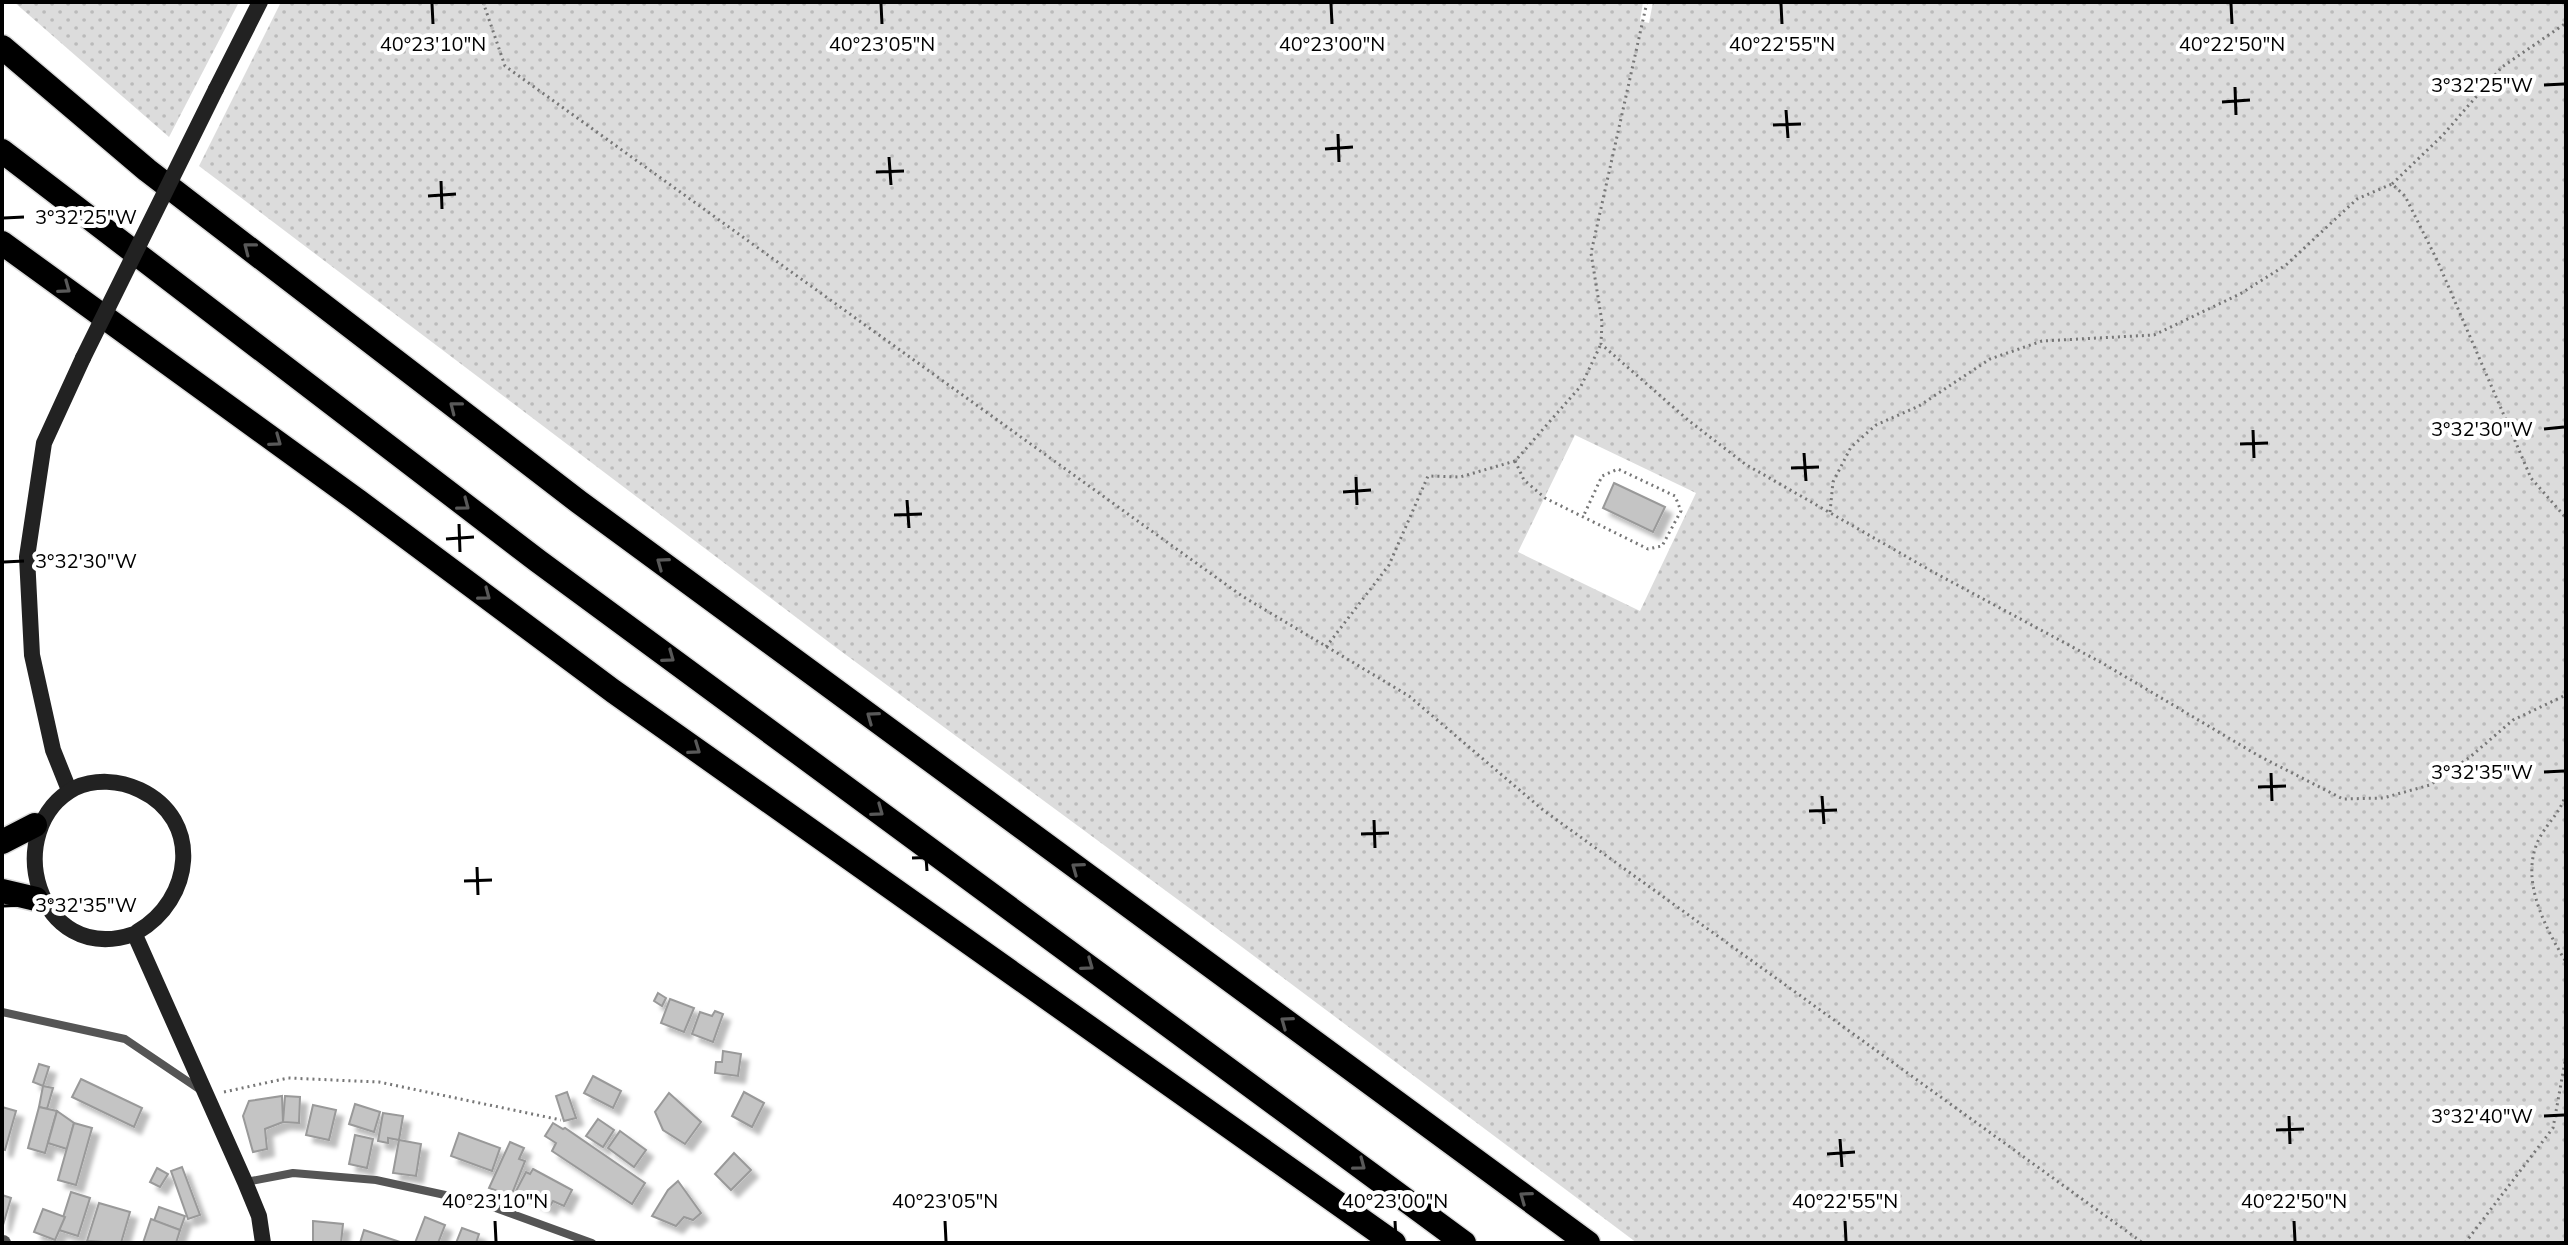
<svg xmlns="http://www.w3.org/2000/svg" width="2568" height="1245" font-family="Mulish,sans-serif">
<defs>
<pattern id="grass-dots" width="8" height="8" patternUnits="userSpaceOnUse" patternTransform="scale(2)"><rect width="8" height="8" fill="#dcdcdc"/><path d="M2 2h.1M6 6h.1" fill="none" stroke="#bbb" stroke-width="1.8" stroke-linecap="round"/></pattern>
<filter id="shadow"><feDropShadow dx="7" dy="7" stdDeviation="2" flood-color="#0004"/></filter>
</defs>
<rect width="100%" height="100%" fill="#fff"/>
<!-- grass -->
<g fill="url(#grass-dots)" fill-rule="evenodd">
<path d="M 14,2 L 239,2 L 169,137 Z"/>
<path d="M 281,2 L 1643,2 L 1640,21 L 1649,23 L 1653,2 L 2566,2 L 2566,1243 L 1637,1243 L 1238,944 L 838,649 L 199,166 ZM 1575,435 L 1696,493 L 1640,611 L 1518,552 Z"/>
</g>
<!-- building -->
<g fill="#c4c4c4" stroke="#999" stroke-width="2" filter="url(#shadow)">
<path d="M 1614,483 L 1665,507 L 1653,532 L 1603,508 Z"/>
<path d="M 658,993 L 666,998 L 662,1006 L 654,1001 Z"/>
<path d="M 670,999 L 694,1008 L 684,1032 L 661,1023 Z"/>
<path d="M 715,1011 L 723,1014 L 713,1042 L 692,1034 L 700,1012 L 712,1016 Z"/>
<path d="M 723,1051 L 741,1054 L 738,1076 L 715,1073 L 716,1062 L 722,1062 Z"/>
<path d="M 39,1064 L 49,1067 L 43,1086 L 33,1082 Z"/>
<path d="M 593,1076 L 621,1091 L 613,1108 L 584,1093 Z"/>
<path d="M 81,1079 L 142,1108 L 134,1127 L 72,1097 Z"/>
<path d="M 43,1086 L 53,1088 L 47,1109 L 39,1107 Z"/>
<path d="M 567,1092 L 576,1118 L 564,1121 L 556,1096 Z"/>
<path d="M 744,1092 L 764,1103 L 752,1127 L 732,1116 Z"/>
<path d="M 669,1093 L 701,1122 L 685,1144 L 663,1130 L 655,1112 Z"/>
<path d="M 282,1096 L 283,1122 L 265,1129 L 267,1149 L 253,1152 L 243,1116 L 249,1101 Z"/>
<path d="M 285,1096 L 300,1097 L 299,1123 L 283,1122 Z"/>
<path d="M 355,1104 L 380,1112 L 374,1132 L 349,1124 Z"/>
<path d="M 313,1105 L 336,1110 L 329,1140 L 306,1135 Z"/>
<path d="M 2,1107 L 16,1111 L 5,1150 L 2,1149 Z"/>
<path d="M 39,1107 L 57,1111 L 45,1153 L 28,1148 Z"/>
<path d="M 57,1111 L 74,1123 L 67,1149 L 48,1143 Z"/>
<path d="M 383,1113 L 403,1116 L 399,1140 L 388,1138 L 388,1143 L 378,1141 Z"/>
<path d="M 598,1119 L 614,1130 L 603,1147 L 586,1136 Z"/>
<path d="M 74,1123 L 92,1128 L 76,1185 L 58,1180 Z"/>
<path d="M 553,1123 L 563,1129 L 565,1128 L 645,1183 L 632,1204 L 552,1151 L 556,1143 L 545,1136 Z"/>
<path d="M 620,1131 L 646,1150 L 634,1167 L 608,1148 Z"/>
<path d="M 459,1133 L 500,1148 L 492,1171 L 451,1156 Z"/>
<path d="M 355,1135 L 373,1139 L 367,1168 L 349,1164 Z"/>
<path d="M 399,1140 L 421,1144 L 416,1176 L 393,1173 Z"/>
<path d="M 510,1142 L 524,1148 L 519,1159 L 525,1161 L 511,1196 L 489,1188 Z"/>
<path d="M 734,1153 L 751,1170 L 731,1190 L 715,1174 Z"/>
<path d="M 182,1167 L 200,1215 L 188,1219 L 171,1171 Z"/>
<path d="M 157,1168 L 168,1174 L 160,1187 L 150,1182 Z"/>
<path d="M 533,1169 L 572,1190 L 564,1206 L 553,1201 L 549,1208 L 516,1191 L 526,1172 L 530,1174 Z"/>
<path d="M 678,1181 L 701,1213 L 693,1220 L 684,1217 L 676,1226 L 652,1216 L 668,1190 Z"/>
<path d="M 71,1192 L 90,1198 L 78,1236 L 59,1230 Z"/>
<path d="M 2,1195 L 11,1198 L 3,1225 L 2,1225 Z"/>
<path d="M 99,1203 L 130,1212 L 121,1243 L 87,1241 Z"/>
<path d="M 159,1207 L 185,1216 L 180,1230 L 154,1221 Z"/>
<path d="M 43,1209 L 65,1217 L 55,1240 L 34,1232 Z"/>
<path d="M 425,1217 L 445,1225 L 438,1243 L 415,1243 Z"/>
<path d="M 151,1219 L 180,1230 L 176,1243 L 143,1243 Z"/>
<path d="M 313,1221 L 343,1224 L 341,1243 L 313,1242 Z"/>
<path d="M 462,1228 L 479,1234 L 476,1243 L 456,1243 Z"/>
<path d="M 364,1230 L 400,1242 L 360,1243 Z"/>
</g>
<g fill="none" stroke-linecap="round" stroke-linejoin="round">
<defs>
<g id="motorway">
<path d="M 2,47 L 147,170 L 579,502 L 1588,1243"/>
<path d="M 2,151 L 538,561 L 1464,1243"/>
<path d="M 2,243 L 358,501 L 613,691 L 1394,1243"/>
<path d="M 2,842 L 35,825"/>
<path d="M 2,891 L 36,899"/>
</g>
</defs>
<!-- motorway casing -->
<use href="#motorway" stroke="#dbdbdb" stroke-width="27"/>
<!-- path -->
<g stroke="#777" stroke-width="3" stroke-dasharray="2 4" stroke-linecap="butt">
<path d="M 483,2 L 505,66 L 1242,596 L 1409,696 L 1543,810 L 2143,1243"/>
<path d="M 1647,2 L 1591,253 L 1602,322 L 1601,344 L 1688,420 L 1745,464 L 1935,573 L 2104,664 L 2259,756 L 2343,799 L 2383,798 L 2430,785 L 2470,757 L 2513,720 L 2566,695"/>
<path d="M 2392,184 L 2442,136 L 2502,67 L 2566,23"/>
<path d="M 1515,461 L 1524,480 L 1545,498 L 1648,549 L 1662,546 L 1681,511 L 1675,496 L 1618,469 L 1602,476 L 1583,517"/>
<path d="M 1830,512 L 1833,482 L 1851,447 L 1876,425 L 1919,406 L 1990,359 L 2042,341 L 2154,335 L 2240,294 L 2286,265 L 2357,199 L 2392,184 L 2405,196 L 2437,260 L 2531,478 L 2566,518"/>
<path d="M 1326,647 L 1389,565 L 1428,476 L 1460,477 L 1515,461 L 1581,386 L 1601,344"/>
<path d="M 2566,794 C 2560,813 2549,821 2540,837 C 2518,878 2545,927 2566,962"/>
<path d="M 224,1092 L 288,1078 L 379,1082 L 561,1120"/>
<path d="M 2465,1243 L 2553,1128 L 2566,1056"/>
</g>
<!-- service -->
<g stroke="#555" stroke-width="8">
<path d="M 2,1012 L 125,1039 L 202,1091"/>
<path d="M 246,1182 L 293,1173 L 376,1180 L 482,1203 L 592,1243"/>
</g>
<!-- minor -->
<path stroke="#555" stroke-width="16" d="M 2,1243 L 3,1243"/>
<!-- secondary -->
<g stroke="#222" stroke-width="16">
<path d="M 216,89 L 260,2"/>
<path d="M 69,790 L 53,750 L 32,655 L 27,557 L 44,443 L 83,358"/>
<path d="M 137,932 C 193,900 203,820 140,790 C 119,780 95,779 75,788 C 0,828 36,967 134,934 L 135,935 L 245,1182 L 259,1216 L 263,1243"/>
</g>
<!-- motorway -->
<use href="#motorway" stroke="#000" stroke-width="24"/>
<!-- secondary-bridge -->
<path stroke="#222" stroke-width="16" d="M 83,358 L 216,89"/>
</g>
<!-- one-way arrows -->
<defs><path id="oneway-chevron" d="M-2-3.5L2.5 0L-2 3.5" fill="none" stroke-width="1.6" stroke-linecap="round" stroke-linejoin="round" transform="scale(2)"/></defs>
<g stroke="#595959">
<use href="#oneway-chevron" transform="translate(249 248) rotate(-142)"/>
<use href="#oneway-chevron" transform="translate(65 288) rotate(36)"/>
<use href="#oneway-chevron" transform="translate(455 407) rotate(-142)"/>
<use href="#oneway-chevron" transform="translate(276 441) rotate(36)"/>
<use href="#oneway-chevron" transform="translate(464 505) rotate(37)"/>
<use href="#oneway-chevron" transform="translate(662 563) rotate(-144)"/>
<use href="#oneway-chevron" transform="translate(485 595) rotate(37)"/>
<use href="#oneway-chevron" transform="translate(669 657) rotate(36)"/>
<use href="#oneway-chevron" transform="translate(872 717) rotate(-144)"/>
<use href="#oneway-chevron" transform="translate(695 749) rotate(35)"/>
<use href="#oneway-chevron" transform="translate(878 811) rotate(36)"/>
<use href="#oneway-chevron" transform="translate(1077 868) rotate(-144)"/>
<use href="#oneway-chevron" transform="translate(1088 965) rotate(36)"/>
<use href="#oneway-chevron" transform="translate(1286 1022) rotate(-144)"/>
<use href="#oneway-chevron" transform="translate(1360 1165) rotate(37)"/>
<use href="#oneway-chevron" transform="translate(1525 1197) rotate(-144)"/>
</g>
<!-- ticks -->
<path fill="none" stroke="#000" stroke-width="3" d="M 432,4 L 433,24M 881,4 L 882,24M 1331,4 L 1332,24M 1781,4 L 1782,24M 2231,4 L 2232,24M 2544,85 L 2564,84M 2235,87 L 2236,115M 2222,102 L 2250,100M 1786,110 L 1788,138M 1773,125 L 1801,124M 1338,134 L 1339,162M 1325,149 L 1353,147M 889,157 L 891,185M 876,172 L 904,171M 441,181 L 442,209M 428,196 L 456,194M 4,218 L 24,217M 2544,429 L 2564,427M 2253,430 L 2254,458M 2240,444 L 2268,443M 1804,453 L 1806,481M 1791,468 L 1819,467M 1356,477 L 1357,505M 1343,492 L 1371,490M 907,500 L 909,528M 894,515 L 922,514M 459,524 L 460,552M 446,539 L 474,537M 4,562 L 24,561M 2544,772 L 2564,771M 2271,773 L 2272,801M 2258,787 L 2286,786M 1822,796 L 1824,824M 1809,811 L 1837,810M 1374,820 L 1375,848M 1361,834 L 1389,833M 925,843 L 927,871M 912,858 L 940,857M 477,867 L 478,895M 464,881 L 492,880M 4,906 L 24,905M 2289,1116 L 2290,1144M 2544,1116 L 2564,1115M 2276,1130 L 2304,1129M 1840,1139 L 1842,1167M 1827,1154 L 1855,1152M 495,1221 L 496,1241M 945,1221 L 946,1241M 1395,1221 L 1396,1241M 1845,1221 L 1846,1241M 2294,1221 L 2295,1241"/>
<g font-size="20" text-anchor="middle" fill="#000" stroke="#fff" stroke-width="8" stroke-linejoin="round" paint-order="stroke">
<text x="433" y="51">40°23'10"N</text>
<text x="882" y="51">40°23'05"N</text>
<text x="1332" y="51">40°23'00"N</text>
<text x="1782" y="51">40°22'55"N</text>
<text x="2232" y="51">40°22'50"N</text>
<text x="2482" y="92">3°32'25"W</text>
<text x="86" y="224">3°32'25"W</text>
<text x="2482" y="436">3°32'30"W</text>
<text x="86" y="568">3°32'30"W</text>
<text x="2482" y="779">3°32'35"W</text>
<text x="86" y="912">3°32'35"W</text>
<text x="2482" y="1123">3°32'40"W</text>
<text x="495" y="1208">40°23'10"N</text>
<text x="945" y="1208">40°23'05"N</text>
<text x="1395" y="1208">40°23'00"N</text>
<text x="1845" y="1208">40°22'55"N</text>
<text x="2294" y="1208">40°22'50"N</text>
</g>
<!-- border -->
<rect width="2568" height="1245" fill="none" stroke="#000000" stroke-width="8"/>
</svg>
